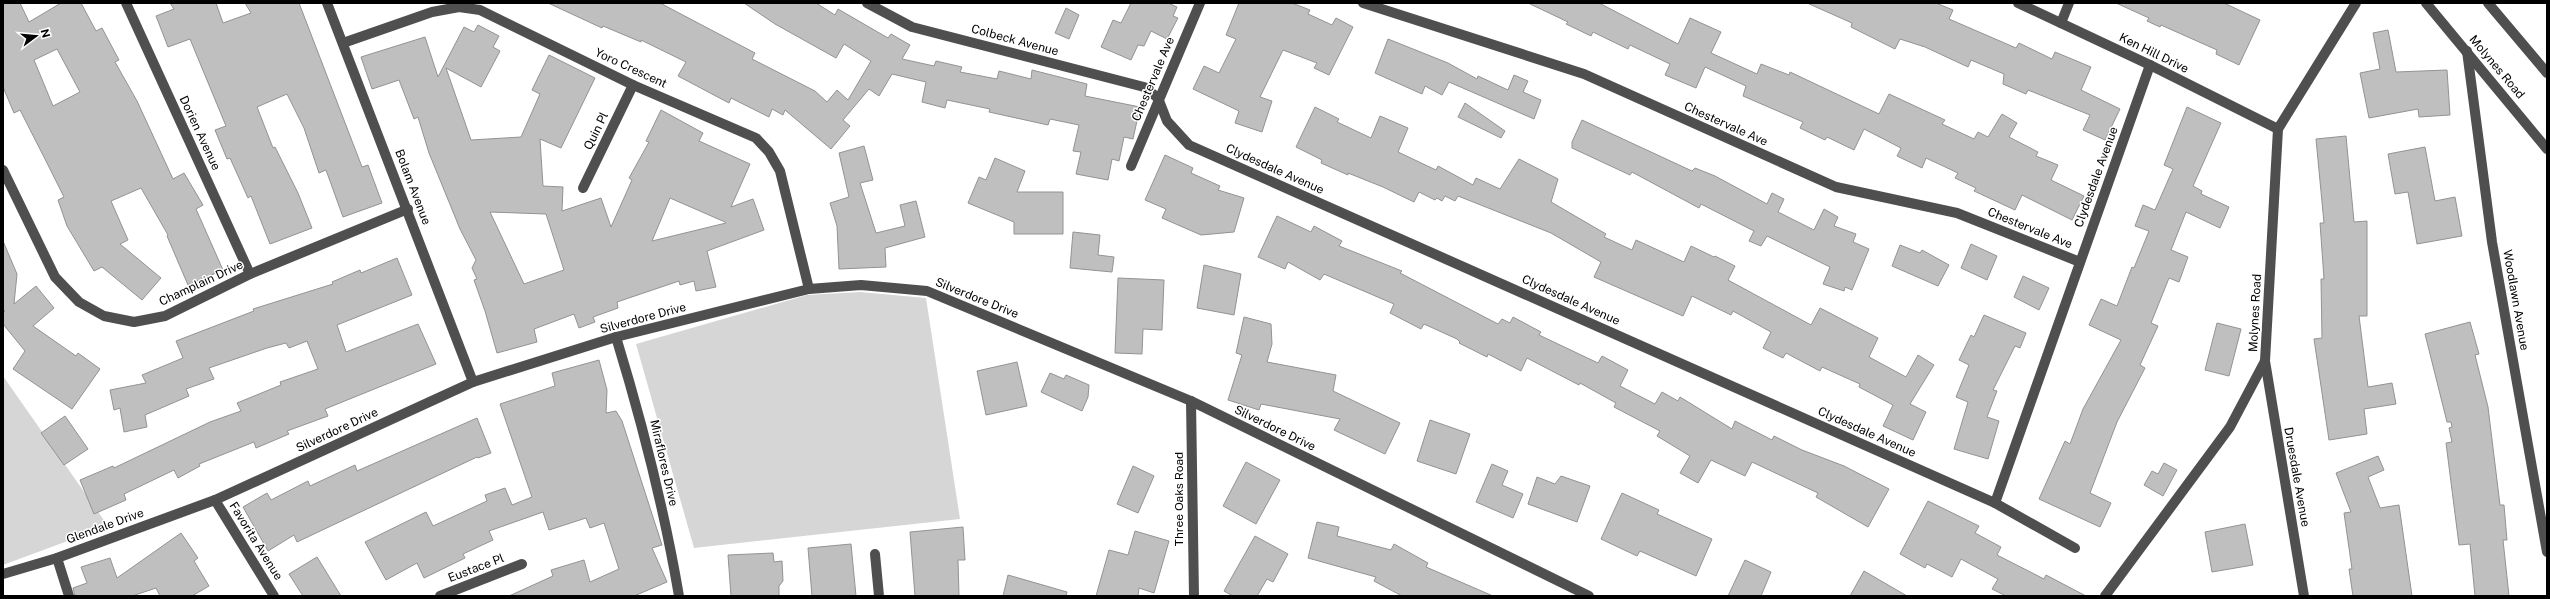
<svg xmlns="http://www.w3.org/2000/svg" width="2550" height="599" font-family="'Public Sans',sans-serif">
<rect width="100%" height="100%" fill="#fff"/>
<!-- green -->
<g fill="#d6d6d6">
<path d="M 860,292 L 926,298 L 960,519 L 694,548 L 636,344 L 807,295 Z"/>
<path d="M 3,376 L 108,526 L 3,565 Z"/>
</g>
<!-- building -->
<g fill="#bfbfbf" stroke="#939393" fill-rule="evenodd">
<path d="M 3,3 L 20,3 L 29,22 L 61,3 L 81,3 L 96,31 L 102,28 L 119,60 L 115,62 L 137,101 L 173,179 L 184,173 L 203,205 L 196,209 L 223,270 L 188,285 L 167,236 L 168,235 L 141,188 L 111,201 L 128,240 L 120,244 L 161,278 L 142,300 L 102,267 L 94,271 L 67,226 L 58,200 L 64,197 L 45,159 L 20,110 L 14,113 L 3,87 ZM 57,49 L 80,92 L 53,106 L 34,60 Z"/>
<path d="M 170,3 L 216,3 L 223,23 L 251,13 L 245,3 L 299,3 L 362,167 L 368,165 L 382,203 L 343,217 L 326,170 L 319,173 L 304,128 L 287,94 L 257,107 L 273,148 L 275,147 L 298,193 L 312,228 L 270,244 L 251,196 L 248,198 L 230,158 L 227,159 L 215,130 L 226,126 L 190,39 L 168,47 L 156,16 L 174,9 Z"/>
<path d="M 548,3 L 660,3 L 755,53 L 752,59 L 815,91 L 827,102 L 837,90 L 848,100 L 871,61 L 844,44 L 836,58 L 775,24 L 744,3 L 816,3 L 835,15 L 838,9 L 888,38 L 891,34 L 910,45 L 902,59 L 934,66 L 936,61 L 962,67 L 960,72 L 997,79 L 999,71 L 1031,79 L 1032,70 L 1087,84 L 1085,96 L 1140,107 L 1133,139 L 1124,137 L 1119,161 L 1112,159 L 1108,180 L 1076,174 L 1081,152 L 1073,151 L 1079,125 L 1050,119 L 1048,125 L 989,112 L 990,109 L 947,100 L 945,108 L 922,102 L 926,82 L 892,74 L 879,96 L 869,89 L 843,120 L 850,126 L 831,149 L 785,110 L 783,115 L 772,109 L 769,117 L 731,98 L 729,103 L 678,76 L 686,62 L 641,40 L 641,42 L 603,26 L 602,28 Z"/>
<path d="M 1131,3 L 1168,3 L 1177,7 L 1173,16 L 1178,18 L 1167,39 L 1151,31 L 1144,46 L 1138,45 L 1131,60 L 1101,47 L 1113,20 L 1121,23 Z"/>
<path d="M 1239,3 L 1292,3 L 1310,10 L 1308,14 L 1332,25 L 1336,18 L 1353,27 L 1329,75 L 1314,68 L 1317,63 L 1283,50 L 1260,97 L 1272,101 L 1262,132 L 1235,123 L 1239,111 L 1193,89 L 1204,66 L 1219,73 L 1236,39 L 1226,35 Z"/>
<path d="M 1528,3 L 1599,3 L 1678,44 L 1690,18 L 1721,32 L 1711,53 L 1757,74 L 1761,64 L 1789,75 L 1790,72 L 1879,114 L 1889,94 L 1945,120 L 1942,124 L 1974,139 L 1978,132 L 1988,137 L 2002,114 L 2017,123 L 2009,137 L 2038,152 L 2036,156 L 2058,165 L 2051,180 L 2084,196 L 2072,220 L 2022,195 L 2015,210 L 1974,191 L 1976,188 L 1955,178 L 1958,173 L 1926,158 L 1922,168 L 1897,156 L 1901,148 L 1864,129 L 1854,150 L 1827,137 L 1825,140 L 1800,128 L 1803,122 L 1743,96 L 1746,86 L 1705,67 L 1696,88 L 1665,75 L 1670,64 L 1630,45 L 1628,49 L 1593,32 L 1591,36 L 1566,24 L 1568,22 Z"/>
<path d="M 1807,3 L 1936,3 L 1953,10 L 1949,19 L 2016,48 L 2019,43 L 2052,59 L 2055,52 L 2091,67 L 2081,90 L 2120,109 L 2105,140 L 2083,130 L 2090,115 L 2028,90 L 2026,94 L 2003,84 L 2004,74 L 1971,60 L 1968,67 L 1925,47 L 1900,39 L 1895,49 L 1851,27 L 1852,23 Z"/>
<path d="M 2116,3 L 2224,3 L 2260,20 L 2239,65 L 2216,54 L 2217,50 L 2161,25 L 2160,27 L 2147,21 L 2149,18 Z"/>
<path d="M 1066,8 L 1079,15 L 1069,39 L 1055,33 Z"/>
<path d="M 478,25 L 499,36 L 493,47 L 500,51 L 481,87 L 446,68 L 471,140 L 521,137 L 540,94 L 532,90 L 549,55 L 595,78 L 561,148 L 540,139 L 543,186 L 563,187 L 562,211 L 601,198 L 611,227 L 632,180 L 629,178 L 649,142 L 646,141 L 661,110 L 703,133 L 699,141 L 750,164 L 731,207 L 753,199 L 764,230 L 707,251 L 716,287 L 696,291 L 694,281 L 680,285 L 679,281 L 617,302 L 618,308 L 593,317 L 595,322 L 579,328 L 574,314 L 534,329 L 537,342 L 497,353 L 485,311 L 474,280 L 477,279 L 472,268 L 476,260 L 460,229 L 429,153 L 418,117 L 414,119 L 399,80 L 372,89 L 361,57 L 425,37 L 438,77 L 464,27 L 474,32 ZM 670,198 L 725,222 L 726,223 L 652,241 ZM 490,212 L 546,214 L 564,270 L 524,284 Z"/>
<path d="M 2388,30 L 2396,72 L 2447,70 L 2450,115 L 2419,117 L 2418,109 L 2369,118 L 2360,73 L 2380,69 L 2373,33 Z"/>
<path d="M 1388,39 L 1448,63 L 1477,79 L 1478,76 L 1508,90 L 1514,75 L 1528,81 L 1523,92 L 1541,100 L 1534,119 L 1449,82 L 1442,95 L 1425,86 L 1422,94 L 1375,73 Z"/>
<path d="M 1465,103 L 1505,131 L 1501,138 L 1458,117 Z"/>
<path d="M 1315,107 L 1339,119 L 1337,122 L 1371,138 L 1380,116 L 1408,128 L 1398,152 L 1436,170 L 1438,166 L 1473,185 L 1476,178 L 1500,189 L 1519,159 L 1558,179 L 1551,202 L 1606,234 L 1604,237 L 1632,250 L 1636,240 L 1684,262 L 1691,246 L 1714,257 L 1715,256 L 1735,266 L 1728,280 L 1811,325 L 1820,308 L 1878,338 L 1869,357 L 1906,377 L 1918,355 L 1934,365 L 1910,404 L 1926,412 L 1913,440 L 1883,426 L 1893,405 L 1859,387 L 1860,384 L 1822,367 L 1820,371 L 1786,353 L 1783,358 L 1763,348 L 1771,332 L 1733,311 L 1731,315 L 1692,296 L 1683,316 L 1594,277 L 1601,262 L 1551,233 L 1458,196 L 1455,201 L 1445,196 L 1442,201 L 1437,198 L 1435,200 L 1419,192 L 1414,202 L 1383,187 L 1348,173 L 1348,175 L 1321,163 L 1322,160 L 1296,147 Z"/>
<path d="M 2187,107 L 2221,123 L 2193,186 L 2202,191 L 2201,194 L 2229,207 L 2220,228 L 2186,212 L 2171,250 L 2188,257 L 2179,282 L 2169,278 L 2151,323 L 2158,326 L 2140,365 L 2145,368 L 2117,422 L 2090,493 L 2111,503 L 2100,527 L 2039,499 L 2065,441 L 2070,444 L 2083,409 L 2121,340 L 2089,325 L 2101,299 L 2117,306 L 2132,267 L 2134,268 L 2149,231 L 2135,226 L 2143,205 L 2155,210 L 2173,169 L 2164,165 Z"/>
<path d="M 1582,120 L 1692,171 L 1695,168 L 1715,176 L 1767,204 L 1772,193 L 1784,199 L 1778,212 L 1814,230 L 1824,209 L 1838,217 L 1834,226 L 1856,234 L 1853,242 L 1869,249 L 1852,290 L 1845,287 L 1844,291 L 1823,284 L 1830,267 L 1767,236 L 1761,246 L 1749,241 L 1754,231 L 1701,204 L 1699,208 L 1632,172 L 1630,175 L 1572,148 L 1572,142 Z"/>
<path d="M 2346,136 L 2354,222 L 2367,221 L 2367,316 L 2359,316 L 2368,387 L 2392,383 L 2396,404 L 2364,409 L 2367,434 L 2329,440 L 2314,339 L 2322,338 L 2321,279 L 2324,279 L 2320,223 L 2324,223 L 2316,139 Z"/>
<path d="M 864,146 L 873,180 L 860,183 L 876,233 L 905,226 L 900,205 L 916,201 L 925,237 L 885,248 L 886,267 L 839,269 L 837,226 L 830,203 L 849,197 L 839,153 Z"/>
<path d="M 2425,147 L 2435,201 L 2455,197 L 2462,236 L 2417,244 L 2408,192 L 2395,194 L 2388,154 Z"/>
<path d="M 1165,155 L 1193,168 L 1191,173 L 1220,186 L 1218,190 L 1244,198 L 1234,232 L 1201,235 L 1162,218 L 1166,209 L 1145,200 Z"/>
<path d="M 995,158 L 1025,171 L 1017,192 L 1063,192 L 1063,234 L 1014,234 L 1014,222 L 968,203 L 979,177 L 986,180 Z"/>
<path d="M 1277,216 L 1311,232 L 1314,226 L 1342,241 L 1339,246 L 1402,271 L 1400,273 L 1498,324 L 1502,319 L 1510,323 L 1513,317 L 1541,332 L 1539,335 L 1598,363 L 1602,356 L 1628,370 L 1620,386 L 1655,404 L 1662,392 L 1678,401 L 1680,397 L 1732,429 L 1735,421 L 1772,440 L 1774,436 L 1802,450 L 1844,466 L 1889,489 L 1868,527 L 1816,497 L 1818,493 L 1752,462 L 1745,476 L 1711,460 L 1698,483 L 1680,473 L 1690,456 L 1657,436 L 1660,431 L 1614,407 L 1616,403 L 1580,383 L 1579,385 L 1527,358 L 1521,371 L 1488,354 L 1487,357 L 1459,343 L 1460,342 L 1457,339 L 1424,324 L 1421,329 L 1390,313 L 1394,304 L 1324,274 L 1320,280 L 1288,262 L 1285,269 L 1258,257 Z"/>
<path d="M 1073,232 L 1100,235 L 1098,255 L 1114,257 L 1112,272 L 1070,268 Z"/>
<path d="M 3,241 L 17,274 L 14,304 L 36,286 L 54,308 L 33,326 L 76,356 L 78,353 L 100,369 L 72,409 L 13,369 L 25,351 L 3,324 L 3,313 L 5,311 L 3,311 Z"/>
<path d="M 1971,244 L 1997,256 L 1987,280 L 1961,268 Z"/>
<path d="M 1900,245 L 1920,253 L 1922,250 L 1949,265 L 1938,286 L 1892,266 Z"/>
<path d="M 397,258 L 412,295 L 337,325 L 346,352 L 418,324 L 436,364 L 325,409 L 328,416 L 287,431 L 289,434 L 256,448 L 254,442 L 199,464 L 200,466 L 178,478 L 174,470 L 124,494 L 126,500 L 94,514 L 80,480 L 113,466 L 114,468 L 210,422 L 241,411 L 237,403 L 281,385 L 280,382 L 318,369 L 307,341 L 289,348 L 286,343 L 267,348 L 209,368 L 214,379 L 186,389 L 189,396 L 145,415 L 147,427 L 124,432 L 120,408 L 114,410 L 110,390 L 146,383 L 142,375 L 183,358 L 176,341 L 254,311 L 253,309 L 333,284 L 332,282 L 360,270 L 361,273 Z"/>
<path d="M 1204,265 L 1241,274 L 1234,315 L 1197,308 Z"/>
<path d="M 2023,276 L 2049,288 L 2039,310 L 2014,297 Z"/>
<path d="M 1118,278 L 1164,280 L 1162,330 L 1143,329 L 1142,354 L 1115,353 Z"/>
<path d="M 1984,315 L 2026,333 L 2020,348 L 2015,346 L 1993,390 L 1997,391 L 1987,417 L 1999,421 L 1988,459 L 1954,449 L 1968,402 L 1956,397 L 1969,365 L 1959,360 L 1971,335 L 1974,337 Z"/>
<path d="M 1244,317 L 1271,324 L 1272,344 L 1267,362 L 1336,375 L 1333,391 L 1400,423 L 1385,454 L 1334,430 L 1340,419 L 1261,404 L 1259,410 L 1228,400 L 1242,355 L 1236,353 Z"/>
<path d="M 2470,322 L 2479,354 L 2475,355 L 2488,407 L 2500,505 L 2504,505 L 2507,540 L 2503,540 L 2509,596 L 2475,596 L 2470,544 L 2459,545 L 2446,443 L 2452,442 L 2449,428 L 2452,427 L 2451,422 L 2447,422 L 2425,334 Z"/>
<path d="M 2217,323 L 2241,329 L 2229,376 L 2205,370 Z"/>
<path d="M 599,360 L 607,390 L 606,413 L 616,411 L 622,421 L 662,545 L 652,548 L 667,582 L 634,596 L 509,596 L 553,576 L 551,570 L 584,560 L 590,582 L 619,569 L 604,523 L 590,528 L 586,518 L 549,530 L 543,512 L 489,531 L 493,540 L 463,554 L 465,558 L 424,578 L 417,563 L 386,580 L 365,542 L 426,512 L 433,526 L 487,501 L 485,495 L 505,488 L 512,505 L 532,497 L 500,404 L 555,386 L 552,373 Z"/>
<path d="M 1017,362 L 1027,406 L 986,415 L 977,371 Z"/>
<path d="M 1050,373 L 1064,379 L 1066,375 L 1089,385 L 1088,397 L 1082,411 L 1041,392 Z"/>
<path d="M 65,416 L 88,449 L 64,465 L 41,433 Z"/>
<path d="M 477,418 L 491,453 L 478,458 L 477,457 L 297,542 L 294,535 L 268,551 L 243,507 L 267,493 L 271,500 L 308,481 L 310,486 L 355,465 L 357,471 Z"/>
<path d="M 1430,420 L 1470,434 L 1456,474 L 1417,461 Z"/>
<path d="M 2378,456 L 2384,470 L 2368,477 L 2380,508 L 2399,505 L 2412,596 L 2353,596 L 2349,569 L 2352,569 L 2344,513 L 2351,512 L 2336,473 Z"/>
<path d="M 1246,462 L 1280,480 L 1256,524 L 1223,506 Z"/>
<path d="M 2164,463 L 2177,470 L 2163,496 L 2144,485 L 2152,471 L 2158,474 Z"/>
<path d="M 1492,464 L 1508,471 L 1502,485 L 1523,494 L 1513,518 L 1476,502 Z"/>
<path d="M 1133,466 L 1154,476 L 1138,513 L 1117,504 Z"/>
<path d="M 1561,476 L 1590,486 L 1577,522 L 1528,504 L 1537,477 L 1555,484 Z"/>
<path d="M 1622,493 L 1659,510 L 1657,514 L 1712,539 L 1696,576 L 1640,551 L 1637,556 L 1601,539 Z"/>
<path d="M 1928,501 L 1979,526 L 1975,533 L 2001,547 L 1997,555 L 2044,579 L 2046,575 L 2086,596 L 2006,596 L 1992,589 L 1998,579 L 1961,559 L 1952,577 L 1927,564 L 1925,568 L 1900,554 Z"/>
<path d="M 1317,522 L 1339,527 L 1337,536 L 1391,550 L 1394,544 L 1428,563 L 1426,567 L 1493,596 L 1402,596 L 1374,581 L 1376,577 L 1308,558 Z"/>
<path d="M 2245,524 L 2253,565 L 2212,572 L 2205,532 Z"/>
<path d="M 963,527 L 965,560 L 958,560 L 959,596 L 915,596 L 910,532 Z"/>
<path d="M 1135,531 L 1169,541 L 1154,593 L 1139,588 L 1138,596 L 1096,596 L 1109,550 L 1128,555 Z"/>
<path d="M 181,533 L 198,558 L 194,561 L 209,586 L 192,596 L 160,596 L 156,588 L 132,596 L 75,596 L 73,588 L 87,583 L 81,567 L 110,558 L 117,578 Z"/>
<path d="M 1255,536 L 1288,554 L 1273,582 L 1267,579 L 1257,596 L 1233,596 L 1224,591 Z"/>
<path d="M 851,544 L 856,596 L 812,596 L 808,548 Z"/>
<path d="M 773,553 L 774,562 L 782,561 L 783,581 L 779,586 L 779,596 L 731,596 L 728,555 Z"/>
<path d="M 317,557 L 341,596 L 303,596 L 289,574 Z"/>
<path d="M 1745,560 L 1771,572 L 1761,596 L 1728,596 Z"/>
<path d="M 1864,571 L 1907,596 L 1850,596 Z"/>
<path d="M 1008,575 L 1067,592 L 1066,596 L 1003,596 Z"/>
</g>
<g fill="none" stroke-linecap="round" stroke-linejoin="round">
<!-- minor -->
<g stroke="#4f4f4f" stroke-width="10">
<path d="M 126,3 L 250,274"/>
<path d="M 327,3 L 473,382"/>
<path d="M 867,3 L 912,27 L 1144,87 L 1158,98 L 1167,121 L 1189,145 L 1995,503 L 2075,548"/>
<path d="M 1363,3 L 1584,74 L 1836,187 L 1957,213 L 2080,262"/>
<path d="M 2018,3 L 2150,65 L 2278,129"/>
<path d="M 2426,3 L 2547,149"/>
<path d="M 2488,3 L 2547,73"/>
<path d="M 2061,23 L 2069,3"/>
<path d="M 343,43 L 432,12 L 459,7 L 480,10 L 633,85 L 756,138 L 769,152 L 780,171 L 809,289"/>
<path d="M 2467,51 L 2492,242 L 2547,552"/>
<path d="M 1131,166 L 1200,3"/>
<path d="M 3,170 L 55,277 L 79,302 L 104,316 L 134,322 L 165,316 L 250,274 L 408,209"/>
<path d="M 583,188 L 633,85"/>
<path d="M 616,337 C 642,422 664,508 679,596"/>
<path d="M 2265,361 L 2304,596"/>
<path d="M 1191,401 L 1194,596"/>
<path d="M 215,500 L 274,596"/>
<path d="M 1995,503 L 2150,65"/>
<path d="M 875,554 L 879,596"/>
<path d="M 57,558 L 69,596"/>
<path d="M 3,574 L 57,558 L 215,500 L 473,382 L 616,337 L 809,289 L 861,285 L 927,291 L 1191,401 L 1589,596"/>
<path d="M 440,596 L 522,564"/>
<path d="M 2105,596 L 2230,427 L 2265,361 L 2278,129 L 2356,3"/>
</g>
</g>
<g text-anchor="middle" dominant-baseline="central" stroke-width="3" stroke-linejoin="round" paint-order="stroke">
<!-- street labels -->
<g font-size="12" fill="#000" stroke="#fff">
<text transform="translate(1015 40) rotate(15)">Colbeck Avenue</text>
<text transform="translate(2154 53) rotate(26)">Ken Hill Drive</text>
<text transform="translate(2497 67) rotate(50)">Molynes Road</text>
<text transform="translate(631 68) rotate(25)">Yoro Crescent</text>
<text transform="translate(1153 79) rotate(-67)">Chestervale Ave</text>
<text transform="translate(1726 124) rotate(24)">Chestervale Ave</text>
<text transform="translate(596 131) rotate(-64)">Quin Pl</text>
<text transform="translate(200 133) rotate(65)">Dorien Avenue</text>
<text transform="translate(1275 169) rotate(24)">Clydesdale Avenue</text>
<text transform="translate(2096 177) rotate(-70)">Clydesdale Avenue</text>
<text transform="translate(413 187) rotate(69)">Bolam Avenue</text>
<text transform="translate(2030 228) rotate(22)">Chestervale Ave</text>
<text transform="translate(201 283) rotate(-25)">Champlain Drive</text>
<text transform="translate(977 298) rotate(22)">Silverdore Drive</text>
<text transform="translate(1571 300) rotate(24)">Clydesdale Avenue</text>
<text transform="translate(2516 300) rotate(80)">Woodlawn Avenue</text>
<text transform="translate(2255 313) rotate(-87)">Molynes Road</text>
<text transform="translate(643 318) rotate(-15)">Silverdore Drive</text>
<text transform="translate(1275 428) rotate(26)">Silverdore Drive</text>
<text transform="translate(337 430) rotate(-25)">Silverdore Drive</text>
<text transform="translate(1867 432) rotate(24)">Clydesdale Avenue</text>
<text transform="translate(664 463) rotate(77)">Miraflores Drive</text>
<text transform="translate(2297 477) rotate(80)">Druesdale Avenue</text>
<text transform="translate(1179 499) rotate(-90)">Three Oaks Road</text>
<text transform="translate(105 526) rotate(-20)">Glendale Drive</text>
<text transform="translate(256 541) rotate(58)">Favorita Avenue</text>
<text transform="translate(476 568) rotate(-21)">Eustace Pl</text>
</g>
</g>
<!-- border -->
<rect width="2550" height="599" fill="none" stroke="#000000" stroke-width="8"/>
<!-- north arrow -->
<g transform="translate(36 36) rotate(74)" stroke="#ffffff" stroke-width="3" paint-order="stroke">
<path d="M0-3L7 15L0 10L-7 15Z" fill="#000000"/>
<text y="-6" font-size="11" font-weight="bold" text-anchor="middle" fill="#000000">N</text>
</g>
</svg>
